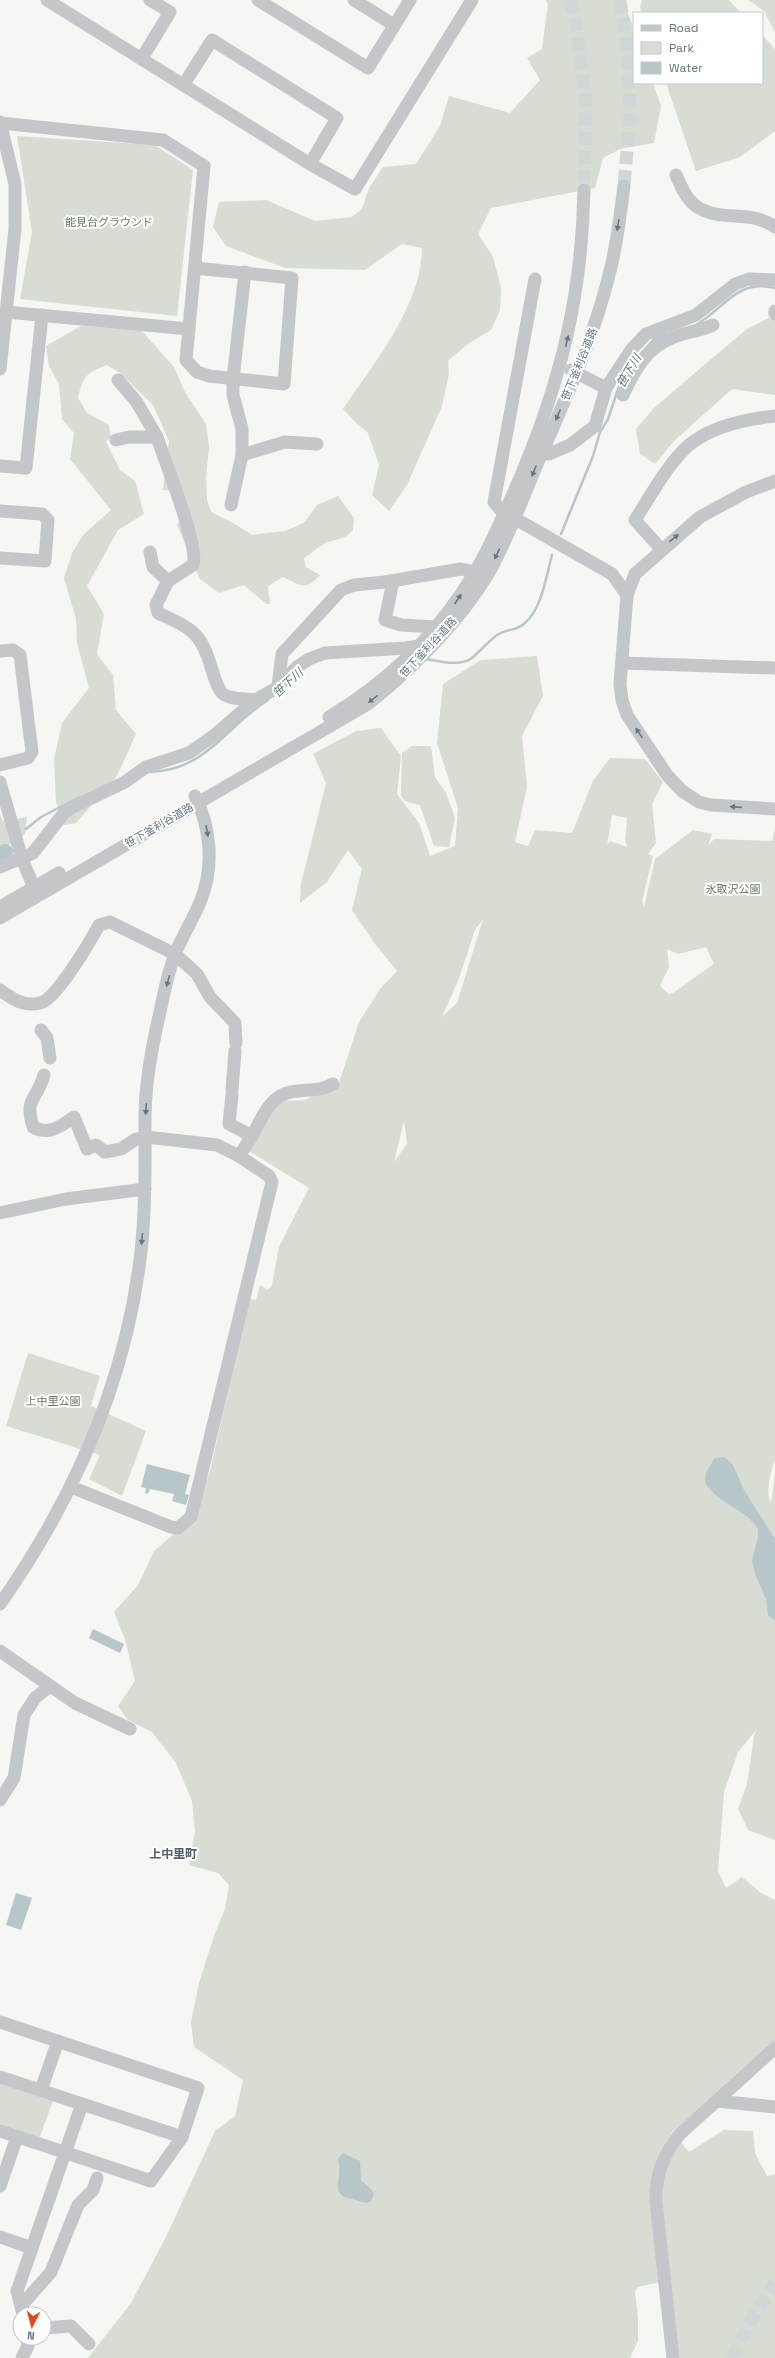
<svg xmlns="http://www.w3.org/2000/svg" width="775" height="2358" font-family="'Space Grotesk','Noto Sans JP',sans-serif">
<rect width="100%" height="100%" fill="#f6f6f2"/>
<!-- green -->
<g fill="#d7ddd3" fill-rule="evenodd">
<path d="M 546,0 L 626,0 L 624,3 L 634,29 L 634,83 L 653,83 L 661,106 L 654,143 L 620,149 L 603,158 L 595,188 L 491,208 L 478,234 L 493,257 L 501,288 L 500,310 L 491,330 L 469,343 L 448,361 L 449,374 L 442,406 L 407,485 L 389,511 L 372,495 L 379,465 L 368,433 L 357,424 L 343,409 C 374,363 422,305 422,248 L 402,244 L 365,270 L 285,268 L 226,246 L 213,227 L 219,202 L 266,200 L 315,221 L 352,217 L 362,209 L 369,188 L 383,167 L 416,164 L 440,126 L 449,96 L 510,113 L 540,80 L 527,58 L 542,49 L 548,3 Z"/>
<path d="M 642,0 L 729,0 L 741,13 L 642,13 L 640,7 Z"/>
<path d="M 748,0 L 775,0 L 775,32 L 764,11 Z"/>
<path d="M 762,35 L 775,49 L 775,131 L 740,157 L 696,171 L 666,83 L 762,83 Z"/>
<path d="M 17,136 L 155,145 L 193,170 L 177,316 L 20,299 L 32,232 Z"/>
<path d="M 769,318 L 775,320 L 775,395 L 732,389 L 675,440 L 655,464 L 640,454 L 636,429 L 654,408 L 690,377 L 747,329 Z"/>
<path d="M 81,326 L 141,330 L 174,367 L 185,392 L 206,424 L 209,447 L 206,478 L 207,500 L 211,512 L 235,524 L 252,535 L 285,531 L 304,523 L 317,505 L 338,496 L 354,518 L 353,530 L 345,537 L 325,543 L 304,558 L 306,567 L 320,575 C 305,591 302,586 283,577 L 268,586 L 270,604 L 266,604 L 244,585 L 219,593 L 200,579 L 177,525 L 188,509 L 182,492 L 163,490 L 169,441 L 153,405 L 120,373 L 107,365 C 86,373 83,376 78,398 L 87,413 L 109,425 L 111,437 L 106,442 L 120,470 L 135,481 L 144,514 L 118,530 L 87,586 L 104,614 L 97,654 L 113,675 L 116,710 L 136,734 L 117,776 L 76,823 L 64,825 L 56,802 L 54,759 L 62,723 L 89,688 L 77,643 L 76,619 L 64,578 L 72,553 L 83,535 L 111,510 L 70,459 L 74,433 L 62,419 L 59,384 L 49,366 L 46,346 Z"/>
<path d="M 537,656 L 543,696 L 522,736 L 527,787 L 515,842 L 528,846 L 535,830 L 572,833 L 593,781 L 610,758 L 645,759 L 663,782 L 652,804 L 656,843 L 648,854 L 653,856 L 642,902 L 644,907 L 655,859 L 693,830 L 712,834 L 708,846 L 714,839 L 772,841 L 775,828 L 775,1459 C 771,1473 765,1491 771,1504 L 775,1473 L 775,1840 L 748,1830 L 738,1809 L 747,1784 L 754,1736 L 757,1729 L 738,1752 L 724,1792 L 718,1871 L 726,1888 L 742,1877 L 761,1893 L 775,1900 L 775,2043 L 673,2131 L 665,2143 L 660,2168 L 660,2282 L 638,2287 L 635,2291 L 638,2317 L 638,2341 L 630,2358 L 88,2358 L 131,2303 L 166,2237 L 215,2131 L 235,2116 L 243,2080 L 194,2047 L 191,2022 L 199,1983 L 214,1936 L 225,1909 L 229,1885 L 218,1873 L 189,1865 L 195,1832 L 192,1801 L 176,1763 L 152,1732 L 128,1720 L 118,1706 L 135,1681 L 125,1639 L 114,1612 L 138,1585 L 154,1551 L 192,1518 L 210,1471 L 249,1299 L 256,1300 L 260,1285 L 268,1290 L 272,1285 L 279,1247 L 309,1188 L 246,1149 L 280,1101 L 305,1100 L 339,1083 L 359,1022 L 380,989 L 397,971 L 375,944 L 352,910 L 362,869 L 348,850 L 327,882 L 300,903 L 301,884 L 326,783 L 313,754 L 356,731 L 381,728 L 401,756 L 397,794 L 419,823 L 430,856 L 455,846 L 458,808 L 437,743 L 443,684 L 481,660 ZM 612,815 L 627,818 L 625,841 L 628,847 L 610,841 L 607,845 ZM 483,919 L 457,1003 L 442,1017 L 458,981 L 475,930 ZM 706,947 L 714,964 L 673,993 L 669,994 L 660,986 L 669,967 L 667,949 L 678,954 ZM 404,1121 L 407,1144 L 394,1162 Z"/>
<path d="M 412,746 L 431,746 L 435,777 L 446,793 L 455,818 L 449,847 L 434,846 L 420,805 L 405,801 L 401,796 L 402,753 Z"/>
<path d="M 0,815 L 3,821 L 27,817 L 25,834 L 0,851 Z"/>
<path d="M 28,1353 L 100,1376 L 91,1406 L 146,1431 L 122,1496 L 89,1479 L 100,1455 L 6,1426 Z"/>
<path d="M 0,2083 L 53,2101 L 39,2139 L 0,2127 Z"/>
<path d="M 724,2130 L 753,2131 L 755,2153 L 767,2176 L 775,2174 L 775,2358 L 677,2358 L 660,2197 L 667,2158 L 680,2141 L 689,2152 Z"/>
</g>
<!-- water -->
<g fill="#b7c6c9">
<path d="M 725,1457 L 733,1465 L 744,1490 L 775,1539 L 775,1621 L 768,1615 L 766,1599 L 755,1574 L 752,1560 L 758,1538 L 758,1529 C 745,1508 718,1505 705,1482 L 706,1472 L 715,1458 Z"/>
<path d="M 147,1464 L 190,1475 L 185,1494 L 189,1495 L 186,1505 L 172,1501 L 174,1494 L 150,1489 L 148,1494 L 145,1493 L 146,1488 L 141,1487 Z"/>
<path d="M 93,1629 L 124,1644 L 120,1653 L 89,1638 Z"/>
<path d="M 16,1893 L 32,1898 L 21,1930 L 6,1925 Z"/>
<path d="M 343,2153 L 360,2161 L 361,2180 L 372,2190 L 374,2195 L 370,2202 C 362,2204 359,2200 352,2199 C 327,2194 344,2180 338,2159 Z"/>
</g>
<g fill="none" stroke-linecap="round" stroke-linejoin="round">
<!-- stream -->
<g stroke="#b7c6c9" stroke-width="2.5">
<path d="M 696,325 C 725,308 736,279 775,288"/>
<path d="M 634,361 L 655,338 L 666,333"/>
<path d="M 561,534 L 593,456 L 600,432 L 608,419 L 619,386 L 628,372"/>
<path d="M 426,659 C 439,661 460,667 472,658 C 480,651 488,642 497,635 C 505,629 517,631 525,623 C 542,608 546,577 552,555"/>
<path d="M 149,772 C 206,771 225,727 268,700"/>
<path d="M 26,829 L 41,817 L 80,797"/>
</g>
<!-- river -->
<path stroke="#b7c6c9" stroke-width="16" d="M 0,855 L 5,852"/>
<!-- minor-tunnel -->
<g stroke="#d1d6d6" stroke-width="13" stroke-dasharray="13 6" stroke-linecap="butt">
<path d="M 570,0 L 578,35 L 586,107 L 584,190"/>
<path d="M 620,0 L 628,53 L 630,117 L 624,186"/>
<path d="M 732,2358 L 752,2318 L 775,2283"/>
</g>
<!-- minor -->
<g stroke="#c3c7ca" stroke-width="13">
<path d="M 47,0 L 310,164 L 355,189 L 472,0"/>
<path d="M 258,0 L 368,68 L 410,0"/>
<path d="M 354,0 L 394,25"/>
<path d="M 142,58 L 170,12 L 150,0"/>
<path d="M 184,84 L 212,40 L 337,118 L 310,164"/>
<path d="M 0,122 L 15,184 L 15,229 L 0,369"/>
<path d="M 0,123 L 163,140 L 204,166 L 186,360 L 197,372 L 209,376 L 284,384 L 292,278 L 195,268"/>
<path d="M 676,175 C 681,186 686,199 696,206 C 720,223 751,209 775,227"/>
<path d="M 535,279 L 494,502 L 504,514 L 521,522 L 612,574 L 627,595"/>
<path d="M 775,311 L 775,314"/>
<path d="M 6,312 L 189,329"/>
<path d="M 571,370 L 606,388"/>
<path d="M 118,380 L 136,401 L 157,437"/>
<path d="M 623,395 C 635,369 646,348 674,337 C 687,332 700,331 713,325"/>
<path d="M 116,440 L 129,437 L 157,437 C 164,459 200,548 193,565 L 168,581 L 156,605 L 158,613 C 190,628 201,631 211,667 C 214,675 216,686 222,693 C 229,700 246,698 255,700"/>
<path d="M 535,454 L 549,454 L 570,445 L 595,426 L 606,388 L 631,350 L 646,334 L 696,315 L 735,284 L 749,279 L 775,280"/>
<path d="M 242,455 L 242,429 L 233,395 L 233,379 L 245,272"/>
<path d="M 0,466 L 26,468 L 42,315"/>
<path d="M 775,481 L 746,492 L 700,517 L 635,574 L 627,595 L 620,684 L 622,700 L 627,715 L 667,775 L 682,791 L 699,802 L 711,805 L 775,809"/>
<path d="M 231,505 L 242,455 L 285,442 L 317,444"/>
<path d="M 0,511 L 42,514 L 48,520 L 45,561 L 0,558"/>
<path d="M 661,549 L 635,520 C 650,497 668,463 689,445 C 712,426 746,419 775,416"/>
<path d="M 150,552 L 153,567 L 168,581"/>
<path d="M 393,581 L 385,620 L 401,625 L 436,627"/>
<path d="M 0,651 L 13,650 L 20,655 L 32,752 L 28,758 L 0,765"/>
<path d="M 622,663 L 775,668"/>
<path d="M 278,686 L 282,654 L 341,590 L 354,585 L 385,582 L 461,569 L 476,572"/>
<path d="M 329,717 C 389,681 439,633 475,572 C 493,542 506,509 520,478 C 561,380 582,296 584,190"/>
<path d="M 0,782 L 22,859 L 37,895"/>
<path d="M 0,867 L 33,853 L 64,813 L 71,808 L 125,782 L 146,767 L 189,753 L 216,734 L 255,700 L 275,689 L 297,667 L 309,659 L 325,653 L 406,648 L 420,646"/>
<path d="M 0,907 L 59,873"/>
<path d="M 0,918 L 368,704 C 414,667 457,625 488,574 C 510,536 524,493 542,453 C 567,395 594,337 609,275 C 617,246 620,216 624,186"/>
<path d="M 0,990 C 12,999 24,1007 40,1003 C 56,1000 91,940 99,925 L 110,922 L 175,954 L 197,974 L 210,997 L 235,1023 L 236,1043"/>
<path d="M 41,1030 L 47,1038 L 50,1058"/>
<path d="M 44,1075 C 37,1101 24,1097 33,1127 C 49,1136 61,1126 74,1117 L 87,1149 L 96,1145 L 105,1152 L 121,1149 L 136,1139 L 146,1137 L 217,1145 L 239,1156 L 269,1176 L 272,1182 L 191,1517 L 178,1528 L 171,1527 L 71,1487"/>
<path d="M 232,1090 L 235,1051"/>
<path d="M 232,1095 L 229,1124 L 252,1136 L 239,1156"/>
<path d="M 252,1136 C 261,1120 270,1095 291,1092 C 307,1089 319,1092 333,1084"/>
<path d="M 0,1213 L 66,1199 L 145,1189"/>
<path d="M 0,1604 C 76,1496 129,1374 142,1242 C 146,1200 145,1159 145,1118 C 145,1082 152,1046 160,1012 C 164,993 168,972 175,954 C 183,935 194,918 201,900 C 214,866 211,828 195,796"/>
<path d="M 0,1651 L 75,1703 L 130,1729"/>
<path d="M 0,1800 L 14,1778 L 24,1715 L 35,1698 L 50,1686"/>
<path d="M 0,2022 L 198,2088 L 182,2137 L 151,2181 L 0,2131"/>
<path d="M 0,2077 L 182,2137"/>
<path d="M 41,2090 L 58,2041"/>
<path d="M 717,2101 L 775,2107"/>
<path d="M 0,2186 L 17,2137"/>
<path d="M 0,2237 L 32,2248"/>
<path d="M 21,2306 L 51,2272 L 78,2205 L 93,2190 L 97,2178"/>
<path d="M 23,2314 L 17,2291 L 82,2104"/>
<path d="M 44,2328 L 71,2326 L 89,2344"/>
<path d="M 22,2358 L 28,2346 L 27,2338"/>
<path d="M 673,2358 L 656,2202 C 655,2177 664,2153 680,2134 L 775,2048"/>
</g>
</g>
<!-- one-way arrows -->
<defs><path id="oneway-solid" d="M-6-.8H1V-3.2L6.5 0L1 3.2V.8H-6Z"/></defs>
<g fill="#637784">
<use href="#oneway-solid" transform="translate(618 225) rotate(99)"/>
<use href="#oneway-solid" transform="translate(567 341) rotate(-77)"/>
<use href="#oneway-solid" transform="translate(558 415) rotate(114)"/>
<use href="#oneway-solid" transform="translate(534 471) rotate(112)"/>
<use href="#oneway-solid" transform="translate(674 538) rotate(-40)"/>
<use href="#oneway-solid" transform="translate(497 554) rotate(116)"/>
<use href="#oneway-solid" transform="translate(458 599) rotate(-56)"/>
<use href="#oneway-solid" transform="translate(373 699) rotate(142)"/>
<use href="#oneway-solid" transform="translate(639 733) rotate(-124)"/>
<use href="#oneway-solid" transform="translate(736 807) rotate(-176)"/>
<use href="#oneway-solid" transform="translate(207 831) rotate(80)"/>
<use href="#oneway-solid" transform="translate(168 981) rotate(105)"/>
<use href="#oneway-solid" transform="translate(146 1109) rotate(94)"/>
<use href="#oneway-solid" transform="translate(142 1239) rotate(95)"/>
</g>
<g text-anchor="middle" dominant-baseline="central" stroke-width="4" stroke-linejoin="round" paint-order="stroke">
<!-- park labels -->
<g font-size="11" fill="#697b62" stroke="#fff">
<text x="109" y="222">能見台グラウンド</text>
<text x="733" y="889">氷取沢公園</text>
<text x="53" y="1401">上中里公園</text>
</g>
<!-- street labels -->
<g font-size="11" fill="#637784" stroke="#fff">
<text transform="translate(579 364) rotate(-68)">笹下釜利谷道路</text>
<text transform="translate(428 647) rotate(-47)">笹下釜利谷道路</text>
<text transform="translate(159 825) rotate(-30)">笹下釜利谷道路</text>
</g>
<!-- water labels -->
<g font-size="12" font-style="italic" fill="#5f7a81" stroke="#fff">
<text transform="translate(629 371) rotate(-59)">笹下川</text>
<text transform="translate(288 683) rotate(-43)">笹下川</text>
</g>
<!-- neighbourhood labels -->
<g font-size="12" font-weight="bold" fill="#526069" stroke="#fff">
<text x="173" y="1854">上中里町</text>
</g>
</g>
<!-- legend -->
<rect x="633" y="12" width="130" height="72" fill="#ffffff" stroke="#c1c9ce"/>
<rect x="641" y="25" width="20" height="6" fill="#c3c7ca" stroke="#c1c9ce"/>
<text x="669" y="32" font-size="12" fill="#637784">Road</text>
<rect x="641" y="42" width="20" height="12" fill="#d7ddd3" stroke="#c1c9ce"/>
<text x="669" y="52" font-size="12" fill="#637784">Park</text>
<rect x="641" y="62" width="20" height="12" fill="#b7c6c9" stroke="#c1c9ce"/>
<text x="669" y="72" font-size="12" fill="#637784">Water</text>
<!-- north arrow -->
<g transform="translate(32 2326) rotate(186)"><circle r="19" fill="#ffffff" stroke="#c1c9ce"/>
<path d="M0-3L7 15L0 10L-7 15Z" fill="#ea431e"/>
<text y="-6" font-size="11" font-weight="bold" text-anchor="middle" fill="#637784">N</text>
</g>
</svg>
